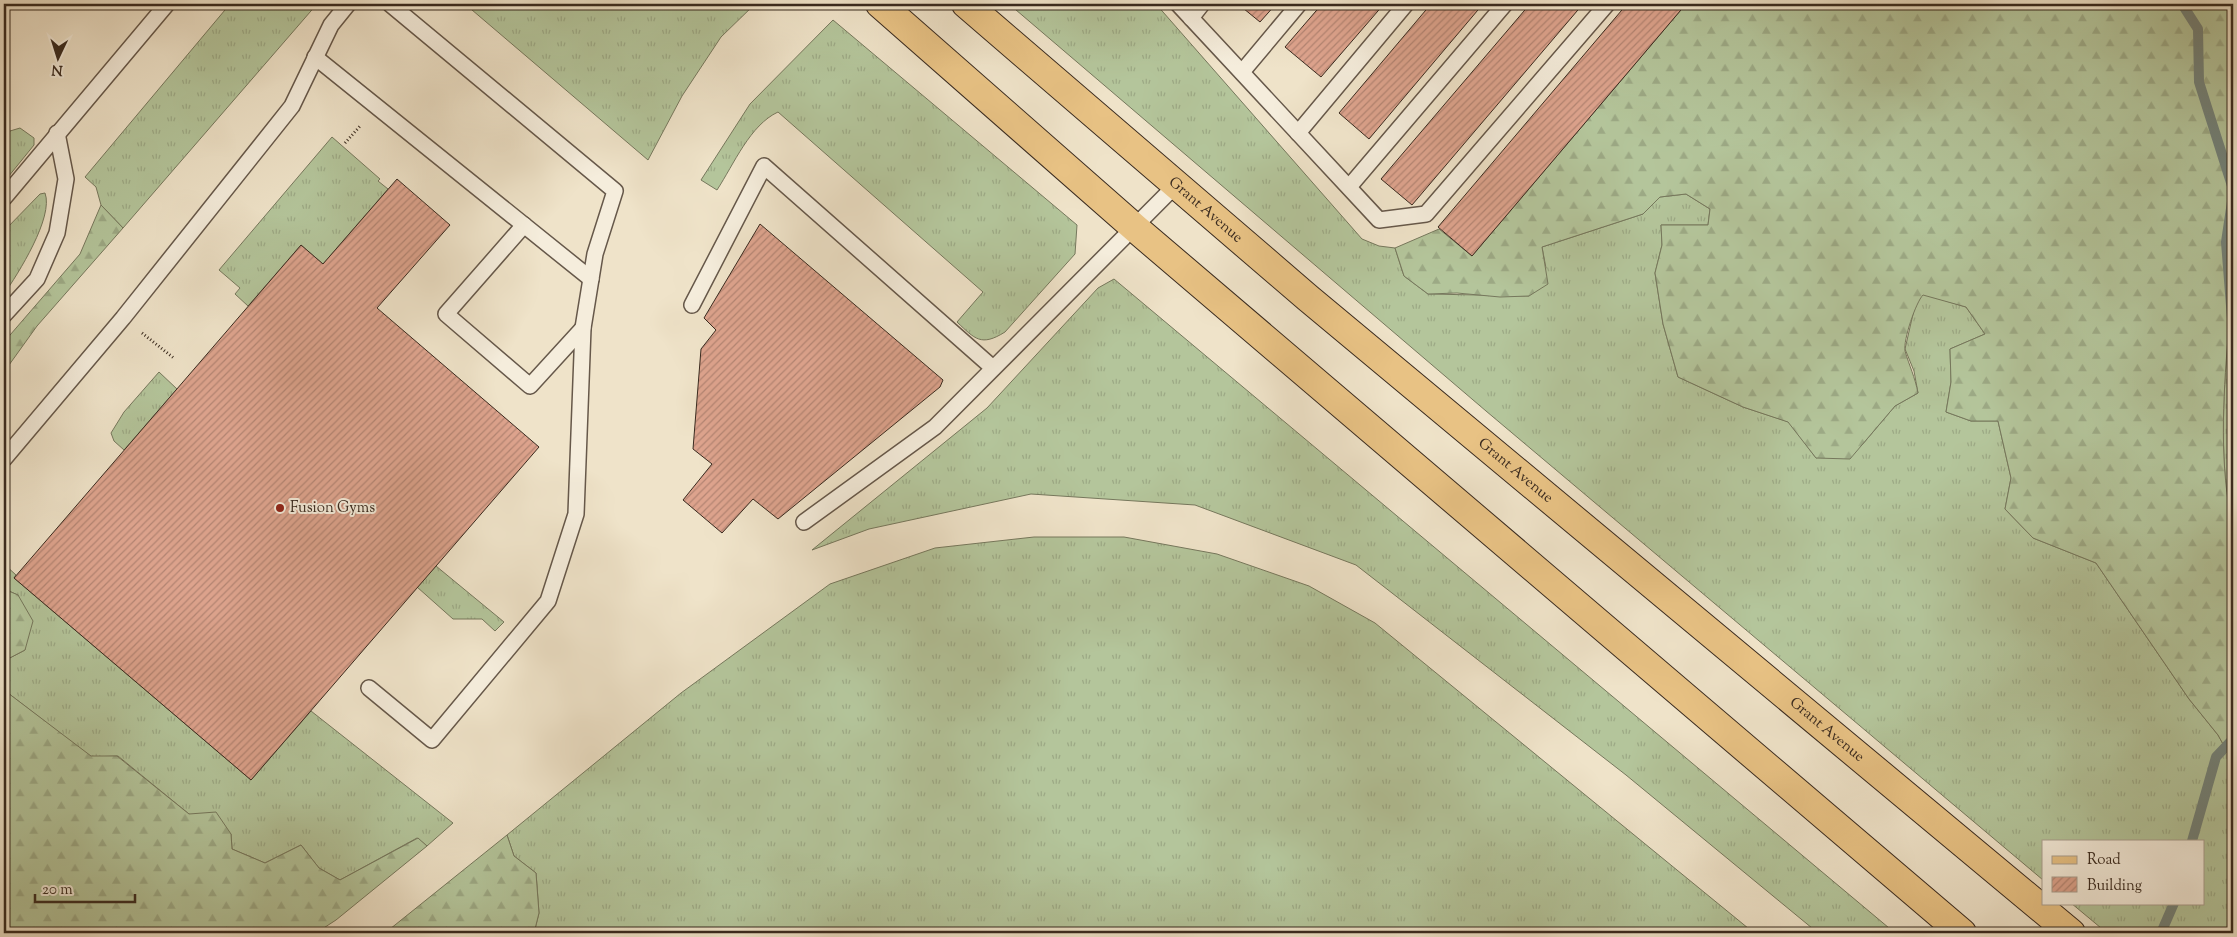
<svg xmlns="http://www.w3.org/2000/svg" width="2237" height="937" font-family="'Sorts Mill Goudy',serif">
<defs>
<pattern id="grass-tufts" width="24" height="20" patternUnits="userSpaceOnUse" patternTransform="scale(1.25)"><rect width="24" height="20" fill="#b4c59b"/><path d="M3 7l-1-3M5 7V3M7 7l1-3M15 17l-1-3M17 17v-4M19 17l1-3" fill="none" stroke="#9ca985"/></pattern>
<pattern id="forest-firs" width="22" height="20" patternUnits="userSpaceOnUse" patternTransform="scale(1.25)"><rect width="22" height="20" fill="#b4c59b"/><path d="M5 1l3.5 6h-7zM16 11l3.5 6h-7z" fill="#9ca985"/></pattern>
<pattern id="building-hatch" width="6" height="6" patternUnits="userSpaceOnUse" patternTransform="scale(1.25)"><rect width="6" height="6" fill="#dda38d"/><path d="M-1 1l2-2M0 6l6-6M5 7l2-2" fill="none" stroke="#b48573"/></pattern>
</defs>
<rect width="100%" height="100%" fill="#efe3c9"/>
<filter id="stains"><feTurbulence type="fractalNoise" baseFrequency=".004" numOctaves="4"/><feColorMatrix values="0 0 0 0 .2 0 0 0 0 .09 0 0 0 0 .02 0 0 0 .5 -.17"/></filter>
<radialGradient id="worn" r=".72"><stop offset=".6" stop-color="#630" stop-opacity="0"/><stop offset="1" stop-color="#630" stop-opacity=".3"/></radialGradient>
<!-- grass -->
<g fill="url(#grass-tufts)" stroke="#76785d">
<path d="M 230,4 L 317,4 L 123,228 L 101,205 L 96,187 L 85,177 Z"/>
<path d="M 465,4 L 755,4 L 721,37 L 682,96 L 648,160 Z"/>
<path d="M 1009,4 L 1156,4 L 1362,239 L 1379,246 L 1395,248 L 1404,276 L 1428,294 L 1529,296 L 1546,268 L 1542,247 L 1643,214 L 1660,197 L 1686,194 L 1710,209 L 1708,225 L 1661,225 L 1662,245 L 1655,273 L 1663,324 L 1678,377 L 1743,407 L 1789,422 L 1816,458 L 1862,445 L 1895,406 L 1918,393 L 1914,371 L 1905,349 L 1916,301 L 1923,294 L 1966,307 L 1985,334 L 1950,349 L 1951,382 L 1946,412 L 1971,421 L 1998,421 L 2011,478 L 2005,509 L 2033,538 L 2096,563 L 2189,699 L 2218,735 L 2233,762 L 2233,933 L 2107,933 L 2071,903 L 2203,903 L 2203,841 L 2043,841 L 2043,880 L 1486,411 Z"/>
<path d="M 833,20 L 1077,225 L 1075,254 L 1005,332 C 981,347 975,339 957,322 L 983,292 L 778,112 C 750,125 734,164 717,190 L 701,180 L 750,104 Z"/>
<path d="M 20,128 L 34,138 L 34,145 L 4,182 L 4,138 L 10,131 Z"/>
<path d="M 332,137 L 380,179 L 378,181 L 388,189 L 323,264 L 301,245 L 248,306 L 235,294 L 240,288 L 219,270 Z"/>
<path d="M 45,193 C 54,217 18,274 4,294 L 4,231 L 40,194 Z"/>
<path d="M 1114,279 L 1895,933 L 1818,933 L 1626,775 L 1356,565 L 1195,505 L 1031,494 L 869,529 L 812,550 L 987,408 L 1098,288 Z"/>
<path d="M 2233,331 L 2233,528 C 2219,466 2223,400 2228,337 Z"/>
<path d="M 159,372 L 177,389 L 124,450 L 114,441 L 111,433 L 124,412 Z"/>
<path d="M 1034,537 L 1124,537 L 1217,554 L 1309,586 L 1375,623 L 1754,933 L 534,933 L 539,913 L 536,873 L 514,856 L 507,835 L 681,693 L 830,584 L 935,548 Z"/>
<path d="M 4,564 L 16,575 L 14,578 L 251,780 L 311,711 L 453,823 L 427,846 L 417,838 L 340,880 L 319,868 L 301,845 L 265,863 L 232,849 L 231,834 L 189,814 L 118,756 L 91,757 L 4,690 L 4,661 L 25,650 L 18,595 L 4,589 Z"/>
<path d="M 436,566 L 504,622 L 495,631 L 482,619 L 453,619 L 417,587 Z"/>
</g>
<!-- forest -->
<g fill="url(#forest-firs)" stroke="#76785d">
<path d="M 1686,4 L 2233,4 L 2233,331 L 2228,337 C 2223,400 2219,466 2233,528 L 2233,762 L 2218,735 L 2189,699 L 2096,563 L 2033,538 L 2005,509 L 2011,478 L 1998,421 L 1971,421 L 1946,412 L 1951,382 L 1950,349 L 1985,334 L 1966,307 L 1923,295 C 1916,302 1903,340 1905,351 C 1909,365 1915,377 1918,393 L 1895,406 L 1850,459 L 1816,458 L 1788,422 L 1743,407 L 1678,377 L 1663,324 L 1655,273 L 1662,245 L 1661,225 L 1708,225 L 1710,209 L 1686,194 L 1660,197 L 1643,214 L 1542,247 L 1548,284 L 1529,296 L 1500,297 L 1457,293 L 1428,294 L 1404,276 L 1395,248 L 1439,229 L 1472,256 Z"/>
<path d="M 101,205 L 123,228 L 37,326 L 4,372 L 4,342 L 80,254 Z"/>
<path d="M 4,589 L 18,595 L 33,621 L 25,650 L 4,661 Z"/>
<path d="M 4,690 L 91,756 L 117,756 L 189,814 L 216,812 L 231,834 L 232,849 L 265,863 L 301,845 L 319,868 L 340,880 L 418,838 L 427,846 L 336,920 L 316,933 L 4,933 Z"/>
<path d="M 507,835 L 514,856 L 536,873 L 539,913 L 534,933 L 385,933 Z"/>
</g>
<g fill="none" stroke-linecap="round" stroke-linejoin="round">
<!-- stream -->
<g stroke="#73837b" stroke-width="10">
<path d="M 2182,4 L 2198,29 L 2199,82 L 2233,189"/>
<path d="M 2233,195 L 2226,242 L 2233,331"/>
<path d="M 2192,841 L 2216,757 L 2233,739"/>
<path d="M 2161,933 L 2174,903"/>
</g>
</g>
<!-- building -->
<g fill="url(#building-hatch)" stroke="#392a1f">
<path d="M 1238,4 L 1276,4 L 1260,22 Z"/>
<path d="M 1322,4 L 1384,4 L 1321,77 L 1285,47 Z"/>
<path d="M 1431,4 L 1483,4 L 1369,139 L 1339,113 Z"/>
<path d="M 1530,4 L 1583,4 L 1412,205 L 1381,179 Z"/>
<path d="M 1627,4 L 1686,4 L 1472,256 L 1438,227 Z"/>
<path d="M 397,179 L 450,225 L 377,308 L 539,447 L 251,780 L 14,578 L 301,245 L 323,264 Z"/>
<path d="M 760,224 L 943,380 L 940,387 L 778,519 L 753,499 L 722,533 L 683,500 L 712,464 L 693,449 L 701,349 L 716,330 L 704,318 Z"/>
</g>
<g fill="none" stroke-linecap="round" stroke-linejoin="round">
<defs>
<g id="service">
<path d="M 1178,4 L 1379,220 L 1426,214 L 1607,4"/>
<path d="M 1191,18 L 1202,4"/>
<path d="M 315,57 L 591,279"/>
<path d="M 1242,72 L 1299,4"/>
<path d="M 1298,133 L 1406,4"/>
<path d="M 1349,187 L 1505,4"/>
<path d="M 4,198 L 167,4"/>
<path d="M 524,225 L 446,314 L 530,386 L 583,328"/>
<path d="M 692,305 L 764,166 L 993,368"/>
<path d="M 4,315 L 37,279 L 57,233 L 66,179 L 57,133"/>
<path d="M 4,459 L 123,318 L 292,106 L 331,25 L 348,4"/>
<path d="M 804,522 L 935,427 L 1175,186"/>
<path d="M 369,688 L 432,740 L 548,601 L 576,514 L 583,328 L 595,254 L 615,191 L 390,4"/>
</g>
<g id="primary">
<path d="M 880,4 L 1135,228 L 1962,933"/>
<path id="s1" d="M 966,4 L 1308,298 L 2071,933"/>
</g>
</defs>
<!-- service casing -->
<use href="#service" stroke="#66584a" stroke-width="18"/>
<!-- primary casing -->
<use href="#primary" stroke="#392a1f" stroke-width="30"/>
<!-- path -->
<g stroke="#392a1f" stroke-width="3" stroke-dasharray="1 2.5" stroke-linecap="butt">
<path d="M 345,143 L 361,125"/>
<path d="M 142,333 L 175,359"/>
</g>
<!-- service -->
<use href="#service" stroke="#f5eddc" stroke-width="15"/>
<!-- primary -->
<use href="#primary" stroke="#e8c284" stroke-width="28"/>
</g>
<!-- markers -->
<circle fill="#8f2418" stroke="#f5eddc" stroke-width="2" cx="280" cy="508" r="5"/>
<g text-anchor="middle" dominant-baseline="central" stroke-width="4" stroke-linejoin="round" paint-order="stroke">
<!-- street labels -->
<g font-size="15" fill="#392a1f" stroke="#f5eddc">
<text stroke="none"><textPath href="#s1" startOffset="316">Grant Avenue</textPath></text>
<text stroke="none"><textPath href="#s1" startOffset="721">Grant Avenue</textPath></text>
<text stroke="none"><textPath href="#s1" startOffset="1126">Grant Avenue</textPath></text>
</g>
<!-- poi labels -->
<g font-size="15" fill="#392a1f" stroke="#f5eddc" text-anchor="start">
<text x="290" y="508">Fusion Gyms</text>
</g>
</g>
<!-- margin -->
<rect width="2237" height="937" fill="none" stroke="#efe3c9" stroke-width="20"/>
<rect x="5" y="5" width="2227" height="927" fill="none" stroke="#392a1f" stroke-width="2.5"/>
<rect x="10" y="10" width="2217" height="917" fill="none" stroke="#392a1f"/>
<!-- legend -->
<rect x="2042" y="840" width="162" height="65" fill="#f5eddc" stroke="#aa9f90"/>
<rect x="2052" y="856" width="25" height="8" fill="#e8c284" stroke="#aa9f90"/>
<text x="2087" y="864" font-size="15" fill="#392a1f">Road</text>
<rect x="2052" y="877" width="25" height="15" fill="url(#building-hatch)" stroke="#aa9f90"/>
<text x="2087" y="890" font-size="15" fill="#392a1f">Building</text>
<!-- north arrow -->
<g transform="translate(58 58) rotate(184)" stroke="#f5eddc" stroke-width="4" paint-order="stroke">
<path d="M0-4L9 19L0 12L-9 19Z" fill="#392a1f"/>
<text y="-8" font-size="14" font-weight="bold" text-anchor="middle" fill="#392a1f">N</text>
</g>
<!-- scale -->
<path d="M35 894v8h100v-8" fill="none" stroke="#392a1f" stroke-width="2.5"/>
<text x="42" y="894" font-size="15" fill="#392a1f" stroke="#f5eddc" stroke-width="4" paint-order="stroke">20 m</text>
<rect width="100%" height="100%" filter="url(#stains)"/>
<rect width="100%" height="100%" fill="url(#worn)"/>
</svg>
